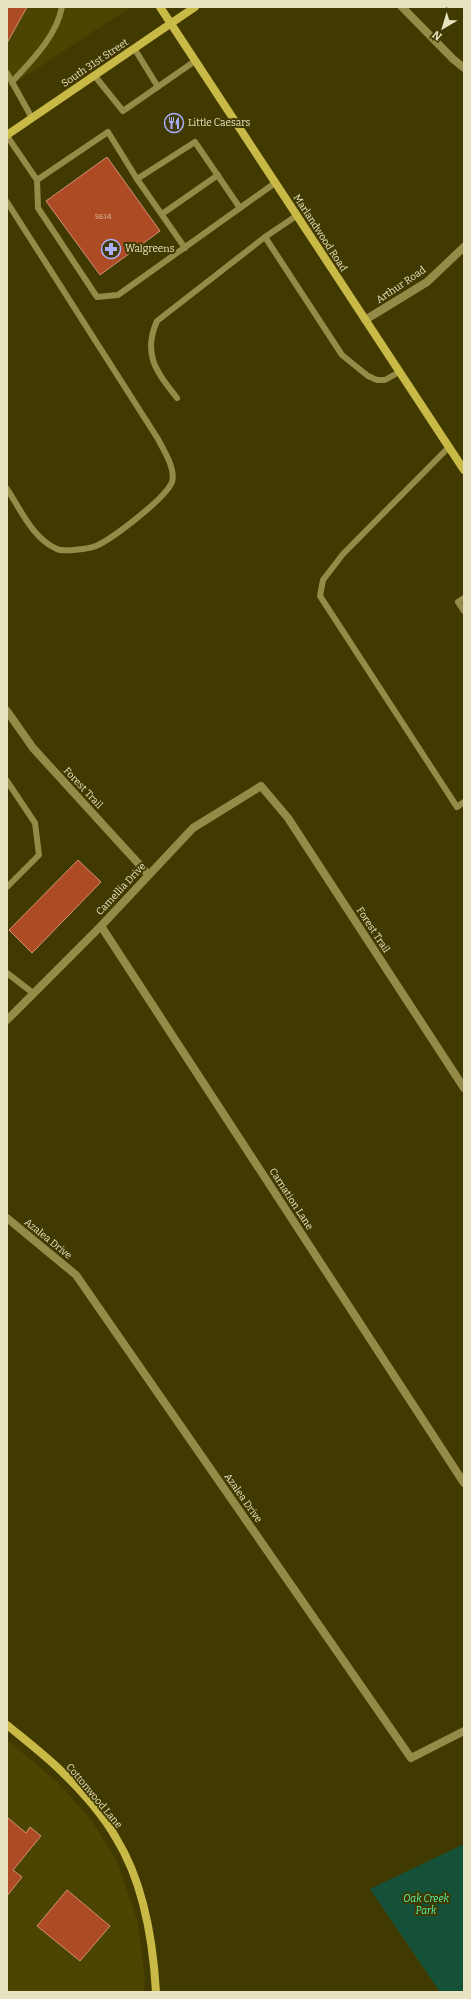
<svg xmlns="http://www.w3.org/2000/svg" width="471" height="1999" font-family="Bitter,serif">
<rect width="100%" height="100%" fill="#413a00"/>
<!-- built -->
<g fill="#4c4401">
<path d="M 7,7 L 131,7 L 7,88 Z"/>
<path d="M 7,1740 L 57,1782 L 92,1821 L 116,1860 L 137,1919 L 145,1979 L 144,1992 L 7,1992 Z"/>
</g>
<!-- green -->
<path fill="#145138" d="M 464,1844 L 464,1992 L 440,1992 L 370,1889 Z"/>
<!-- building -->
<g fill="#ad4c24" stroke="#d49178">
<path d="M 7,7 L 27,7 L 7,43 Z"/>
<path d="M 107,157 L 160,231 L 100,275 L 46,201 Z"/>
<path d="M 78,860 L 101,882 L 32,953 L 9,930 Z"/>
<path d="M 7,1817 L 26,1833 L 30,1827 L 41,1836 L 13,1870 L 22,1877 L 7,1896 Z"/>
<path d="M 67,1890 L 110,1926 L 80,1961 L 37,1926 Z"/>
</g>
<g fill="none" stroke-linecap="round" stroke-linejoin="round">
<!-- lane -->
<g stroke="#958b48" stroke-width="6">
<path d="M 134,48 L 158,87"/>
<path d="M 7,73 L 32,118"/>
<path d="M 94,75 L 123,111 L 195,61"/>
<path d="M 12,82 C 32,60 56,37 62,7"/>
<path d="M 7,136 L 37,180 L 38,208 L 97,297 L 118,295 L 275,183"/>
<path d="M 37,180 L 108,132 L 137,179"/>
<path d="M 7,202 L 158,439 C 164,451 176,469 172,482 C 166,498 112,539 96,546 C 89,549 63,552 57,549 C 33,539 21,510 7,489"/>
<path d="M 162,214 L 218,175"/>
<path d="M 296,216 L 265,237 L 342,355 L 368,376 L 377,380 L 385,380 L 399,372"/>
<path d="M 185,248 L 137,179 L 195,142 L 240,208"/>
<path d="M 177,398 C 157,372 142,355 157,321 L 265,237"/>
<path d="M 449,447 L 343,554 L 323,580 L 320,596 L 457,807 L 464,802"/>
<path d="M 464,598 L 458,602 L 464,611"/>
<path d="M 7,781 L 35,823 L 39,855 L 7,887"/>
<path d="M 7,973 L 33,993"/>
</g>
<!-- street -->
<g stroke="#958b48" stroke-width="8">
<path d="M 402,7 L 453,59 L 464,68"/>
<path d="M 365,320 L 427,282 L 464,247"/>
<path d="M 7,711 L 33,748 L 148,874"/>
<path d="M 101,926 L 464,1483"/>
<path d="M 7,1020 L 101,926 L 193,828 L 261,786 L 288,818 L 464,1088"/>
<path d="M 7,1218 L 76,1275 L 411,1758 L 464,1731"/>
</g>
<!-- secondary -->
<g stroke="#c9b947" stroke-width="8">
<path d="M 160,7 L 464,470"/>
<path d="M 7,135 L 195,7"/>
<path d="M 7,1725 C 24,1739 42,1753 58,1768 C 79,1788 102,1813 116,1838 C 144,1883 153,1940 156,1992"/>
</g>
</g>
<!-- icons -->
<defs>
<symbol id="restaurant-ring" viewBox="-11 -11 22 22"><circle r="9.5" fill="#413a00" stroke="#abaffb" stroke-width="1.5"/><path d="M-5-6h1v4h1v-4h1v4h1v-4h1v5L-1.5 .5V6h-2V.5L-5-1ZM5-6V6H3V1.5H1.5Q1.5-4 5-6Z" fill="#abaffb"/></symbol>
<symbol id="pharmacy-ring" viewBox="-11 -11 22 22"><circle r="9.5" fill="#413a00" stroke="#abaffb" stroke-width="1.5"/><path d="M-2-6h4v4h4v4h-4v4h-4v-4h-4v-4h4Z" fill="#abaffb"/></symbol>
</defs>
<g fill-rule="evenodd">
<use href="#restaurant-ring" x="163" y="112" width="22" height="22"/>
<use href="#pharmacy-ring" x="100" y="238" width="22" height="22"/>
</g>
<g text-anchor="middle" dominant-baseline="central" stroke-width="4" stroke-linejoin="round" paint-order="stroke">
<!-- number labels -->
<g font-size="8" fill="#d8bd9a">
<text x="103" y="216">3614</text>
</g>
<!-- street labels -->
<g font-size="10" fill="#e7e3c1" stroke="#413a00">
<text transform="translate(95 63) rotate(-34)">South 31st Street</text>
<text transform="translate(320 233) rotate(57)">Marlandwood Road</text>
<text transform="translate(401 285) rotate(-34)">Arthur Road</text>
<text transform="translate(83 788) rotate(47)">Forest Trail</text>
<text transform="translate(121 889) rotate(-47)">Camellia Drive</text>
<text transform="translate(373 930) rotate(57)">Forest Trail</text>
<text transform="translate(291 1199) rotate(57)">Carnation Lane</text>
<text transform="translate(48 1239) rotate(39)">Azalea Drive</text>
<text transform="translate(243 1498) rotate(55)">Azalea Drive</text>
<text transform="translate(94 1796) rotate(50)">Cottonwood Lane</text>
</g>
<!-- poi labels -->
<g font-size="10" fill="#e7e3c1" stroke="#413a00" text-anchor="start">
<text x="188" y="123">Little Caesars</text>
<text x="125" y="249">Walgreens</text>
</g>
<!-- park labels -->
<g font-size="10" font-style="italic" fill="#54f8b3" stroke="#413a00">
<text x="426" y="1899">Oak Creek<tspan x="426" dy="12">Park</tspan></text>
</g>
</g>
<!-- border -->
<rect width="471" height="1999" fill="none" stroke="#e7e3c1" stroke-width="16"/>
<!-- north arrow -->
<g transform="translate(443 28) rotate(218)" stroke="#413a00" stroke-width="3" paint-order="stroke">
<path d="M0-3L7 15L0 10L-7 15Z" fill="#e7e3c1"/>
<text y="-6" font-size="11" font-weight="bold" text-anchor="middle" fill="#e7e3c1">N</text>
</g>
</svg>
